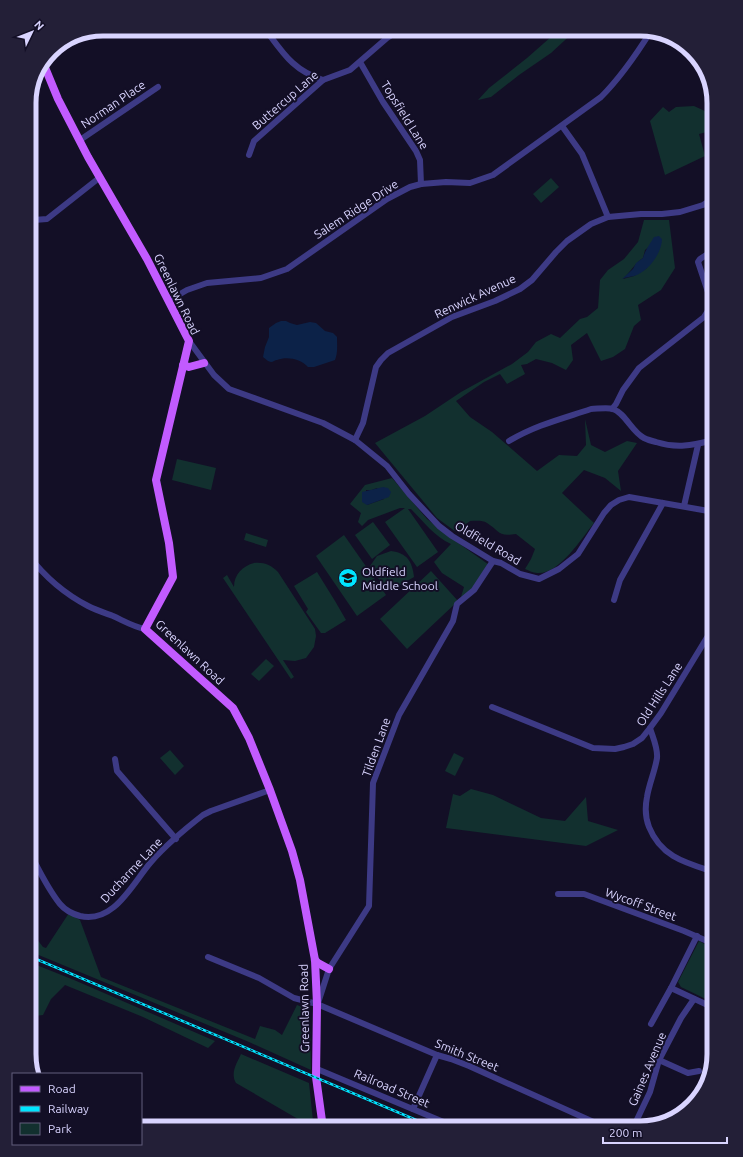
<svg xmlns="http://www.w3.org/2000/svg" width="743" height="1157" font-family="Ubuntu,sans-serif">
<rect width="100%" height="100%" fill="#130f26"/>
<!-- green -->
<g fill="#12302f" fill-rule="evenodd">
<path d="M 560,29 L 577,29 L 551,53 L 519,75 L 491,97 L 478,100 L 489,88 L 527,58 Z"/>
<path d="M 694,106 L 707,112 L 714,113 L 714,130 L 699,134 L 705,156 L 665,175 L 650,121 L 663,107 L 669,112 L 676,107 Z"/>
<path d="M 551,178 L 559,187 L 541,203 L 533,194 Z"/>
<path d="M 644,220 L 669,220 L 675,268 L 661,290 L 638,305 L 641,320 L 634,326 L 625,349 L 613,357 L 601,361 L 587,333 L 571,345 L 573,360 L 566,370 L 552,363 L 536,359 L 527,364 L 521,365 L 525,374 L 507,384 L 500,374 L 484,382 L 456,401 L 470,417 L 492,432 L 537,471 L 559,455 L 577,456 L 586,445 L 585,419 L 591,445 L 605,452 L 627,441 L 637,443 L 618,471 L 621,491 L 605,478 L 584,470 L 562,493 L 594,523 C 581,539 559,575 537,573 C 533,573 528,570 525,569 L 531,559 L 535,549 L 516,534 C 497,537 500,531 487,523 C 483,520 475,521 470,521 L 456,532 L 437,518 L 375,443 L 425,416 L 461,392 L 512,364 L 528,352 L 536,342 L 551,334 L 560,338 L 580,319 L 587,317 L 598,308 L 600,280 L 608,270 L 624,259 L 638,242 ZM 652,242 L 647,268 L 634,276 L 623,279 C 631,271 635,263 643,258 L 645,250 L 650,246 Z"/>
<path d="M 177,459 L 216,468 L 211,490 L 172,480 Z"/>
<path d="M 392,478 L 427,519 L 454,540 L 492,567 L 463,602 L 461,597 L 464,587 L 442,573 L 434,562 L 451,544 C 435,537 423,521 411,509 L 408,509 L 438,552 L 417,567 L 385,522 L 405,508 L 400,508 L 368,520 L 362,526 L 358,522 L 361,513 L 350,504 L 365,485 ZM 377,488 L 384,499 L 367,505 L 366,490 L 372,490 Z"/>
<path d="M 373,522 L 390,545 L 372,559 L 355,535 Z"/>
<path d="M 246,533 L 268,540 L 266,547 L 244,540 Z"/>
<path d="M 344,535 L 386,595 L 357,616 L 316,556 Z"/>
<path d="M 391,551 C 407,553 412,561 414,577 L 390,591 L 386,590 L 370,566 L 377,556 Z"/>
<path d="M 254,563 C 264,562 271,565 278,572 L 315,629 L 316,636 L 314,647 L 306,658 L 295,661 L 283,660 L 294,677 L 291,679 L 223,578 L 227,575 L 234,587 C 234,574 243,566 254,563 Z"/>
<path d="M 431,571 L 458,601 L 407,649 L 380,619 Z"/>
<path d="M 317,572 L 335,601 L 346,620 L 325,633 L 321,633 L 306,612 L 308,609 L 294,586 Z"/>
<path d="M 266,659 L 274,666 L 259,681 L 251,674 Z"/>
<path d="M 170,750 L 184,766 L 175,775 L 160,758 Z"/>
<path d="M 454,753 L 464,758 L 455,776 L 445,771 Z"/>
<path d="M 471,789 L 493,795 L 541,818 L 565,821 L 586,797 L 588,821 L 618,830 L 586,846 L 446,828 L 453,794 L 460,796 Z"/>
<path d="M 69,913 L 80,920 L 101,977 L 255,1039 L 260,1026 L 275,1030 L 282,1035 L 297,1005 L 310,1010 L 311,1070 L 249,1042 L 29,951 L 29,929 L 43,947 L 46,948 Z"/>
<path d="M 699,941 L 714,949 L 714,1003 L 681,987 L 678,982 Z"/>
<path d="M 29,962 L 74,980 L 215,1041 L 208,1048 L 143,1017 L 65,985 L 51,999 L 43,1015 L 35,1016 L 29,1023 Z"/>
<path d="M 241,1054 L 309,1083 L 313,1121 L 310,1126 L 236,1083 C 230,1073 237,1063 241,1054 Z"/>
</g>
<!-- water -->
<g fill="#0c2248">
<path d="M 659,236 L 662,239 C 662,253 648,272 634,276 C 630,277 626,277 622,279 L 633,269 L 636,263 L 643,258 C 645,250 650,244 654,237 Z"/>
<path d="M 281,321 L 286,321 L 290,323 L 297,325 L 310,322 L 316,323 L 325,331 L 333,333 L 337,337 C 337,345 338,353 335,360 L 314,367 L 308,367 C 301,359 287,356 277,360 C 275,360 273,362 271,362 L 268,361 L 263,357 L 265,347 L 269,337 L 269,328 L 276,323 Z"/>
<path d="M 383,487 L 388,488 L 391,492 L 389,497 L 367,505 L 362,502 L 362,492 Z"/>
</g>
<g fill="none" stroke-linecap="round" stroke-linejoin="round">
<!-- minor -->
<g stroke="#3d3a85" stroke-width="6">
<path d="M 266,29 L 268,33 C 285,56 295,71 323,80"/>
<path d="M 673,39 L 686,47"/>
<path d="M 360,62 L 383,102 L 416,151 L 420,160 L 421,184"/>
<path d="M 562,126 L 582,154 L 608,217"/>
<path d="M 80,140 L 158,87"/>
<path d="M 249,155 L 254,141 L 323,80 L 350,70 L 387,38 L 401,29"/>
<path d="M 34,220 L 47,219 L 99,178"/>
<path d="M 168,301 L 187,290 L 207,283 L 261,278 L 287,269 L 387,199 L 410,187 L 421,184 L 446,182 L 470,183 L 493,175 L 601,97 C 621,77 636,55 651,31"/>
<path d="M 189,341 L 214,375 L 229,389 L 323,423 L 355,440 L 387,466 L 409,494 L 439,526 L 452,536 L 493,561 L 501,563 L 520,574 L 539,579 L 559,569 L 578,554 L 604,513 L 611,505 L 619,500 L 629,497 L 714,512"/>
<path d="M 612,409 L 616,404 L 623,390 L 639,368 L 704,317 L 710,308 L 710,298 L 698,262 L 700,259 L 714,250"/>
<path d="M 355,440 L 363,423 L 376,367 L 381,360 L 388,353 L 452,317 L 495,301 L 520,289 L 532,280 L 556,252 L 567,241 L 591,224 L 608,217 L 641,214 L 662,214 L 680,212 L 703,205 L 714,198"/>
<path d="M 509,441 C 536,425 561,419 591,409 C 597,409 607,407 613,409 C 625,413 632,432 644,438 C 648,440 652,441 656,442 C 678,449 693,445 714,440"/>
<path d="M 684,506 L 698,445"/>
<path d="M 29,556 C 45,577 65,594 88,606 C 96,610 105,613 113,616 C 124,621 134,627 145,629"/>
<path d="M 614,600 L 620,580 L 663,503"/>
<path d="M 492,707 L 593,748 L 615,749 L 624,747 L 633,744 L 642,738 L 650,728 L 661,713 L 714,626"/>
<path d="M 650,728 C 653,738 658,748 657,758 C 655,771 649,784 647,797 C 645,807 645,817 649,827 C 661,857 686,863 714,872"/>
<path d="M 115,759 L 117,771 L 176,839"/>
<path d="M 29,851 C 38,868 47,888 60,904 C 65,910 73,914 80,916 C 114,924 132,884 151,862 C 166,845 185,829 203,815 L 211,811 L 270,790"/>
<path d="M 558,894 L 584,894 L 684,931 L 714,944"/>
<path d="M 697,936 L 671,988 L 714,1008"/>
<path d="M 208,957 L 259,978 L 294,998 L 317,1004 L 437,1055 L 451,1059 L 469,1066 L 607,1128"/>
<path d="M 318,1003 L 329,969 L 369,906 L 373,783 L 399,715 L 453,621 L 457,604 L 474,590 L 493,561"/>
<path d="M 651,1024 L 671,988"/>
<path d="M 659,1060 L 688,1073 L 699,1071"/>
<path d="M 317,1069 L 458,1128"/>
<path d="M 413,1109 L 437,1055"/>
<path d="M 633,1128 L 650,1092 L 659,1060 L 681,1018 L 694,999"/>
</g>
<!-- major -->
<g stroke="#c25bff" stroke-width="8">
<path d="M 44,65 L 58,99 L 88,157 L 147,259 L 189,341 L 156,480 L 169,543 L 173,577 L 145,629 L 233,708 L 249,738 L 270,790 L 292,851 L 300,880 L 315,960 L 317,1004 L 316,1077 L 323,1128"/>
<path d="M 183,365 L 189,367 L 204,363"/>
<path d="M 315,960 L 318,963 L 329,969"/>
</g>
<defs>
<path id="rail" d="M 29,956 L 435,1128"/>
</defs>
<!-- rail casing -->
<use href="#rail" stroke="#00e5ff" stroke-width="2.5"/>
<!-- rail -->
<use href="#rail" stroke="#130f26" stroke-width="1" stroke-dasharray="3" stroke-linecap="butt"/>
</g>
<!-- icons -->
<defs>
<symbol id="school-disc" viewBox="-11 -11 22 22"><circle r="9.5" fill="#00e5ff" stroke="#130f26"/><path d="M0-5L7-2L0 1L-7-2ZM-4 1L0 2.5L4 1V4Q0 6-4 4Z" fill="#111"/></symbol>
</defs>
<g fill-rule="evenodd">
<use href="#school-disc" x="337" y="567" width="22" height="22"/>
</g>
<g text-anchor="middle" dominant-baseline="central" stroke-width="4" stroke-linejoin="round" paint-order="stroke">
<!-- street labels -->
<g font-size="12" fill="#d9d4ff" stroke="#130f26">
<text transform="translate(285 100) rotate(-41)">Buttercup Lane</text>
<text transform="translate(113 104) rotate(-34)">Norman Place</text>
<text transform="translate(405 115) rotate(58)">Topsfield Lane</text>
<text transform="translate(356 209) rotate(-33)">Salem Ridge Drive</text>
<text transform="translate(177 294) rotate(64)">Greenlawn Road</text>
<text transform="translate(475 296) rotate(-25)">Renwick Avenue</text>
<text transform="translate(488 543) rotate(30)">Oldfield Road</text>
<text transform="translate(190 652) rotate(43)">Greenlawn Road</text>
<text transform="translate(659 694) rotate(-57)">Old Hills Lane</text>
<text transform="translate(376 747) rotate(-70)">Tilden Lane</text>
<text transform="translate(131 870) rotate(-47)">Ducharme Lane</text>
<text transform="translate(641 904) rotate(20)">Wycoff Street</text>
<text transform="translate(304 1008) rotate(-91)">Greenlawn Road</text>
<text transform="translate(467 1055) rotate(22)">Smith Street</text>
<text transform="translate(647 1069) rotate(-67)">Gaines Avenue</text>
<text transform="translate(392 1088) rotate(23)">Railroad Street</text>
</g>
<!-- poi labels -->
<g font-size="12" fill="#d9d4ff" stroke="#130f26" text-anchor="start">
<text x="362" y="571">Oldfield<tspan x="362" dy="14">Middle School</tspan></text>
</g>
</g>
<!-- crop -->
<path d="M0 0H743V1157H0ZM103 36H640A67 67 0 0 1 707 103V1054A67 67 0 0 1 640 1121H103A67 67 0 0 1 36 1054V103A67 67 0 0 1 103 36Z" fill="#231f37" fill-rule="evenodd"/>
<path fill="none" stroke="#d9d4ff" stroke-width="5" d="M103 36H640A67 67 0 0 1 707 103V1054A67 67 0 0 1 640 1121H103A67 67 0 0 1 36 1054V103A67 67 0 0 1 103 36Z"/>
<!-- legend -->
<rect x="12" y="1073" width="130" height="72" fill="#130f26" stroke="#625e7d"/>
<rect x="20" y="1086" width="20" height="6" fill="#c25bff" stroke="#625e7d"/>
<text x="48" y="1093" font-size="12" fill="#d9d4ff">Road</text>
<rect x="20" y="1106" width="20" height="6" fill="#00e5ff" stroke="#625e7d"/>
<text x="48" y="1113" font-size="12" fill="#d9d4ff">Railway</text>
<rect x="20" y="1123" width="20" height="12" fill="#12302f" stroke="#625e7d"/>
<text x="48" y="1133" font-size="12" fill="#d9d4ff">Park</text>
<!-- north arrow -->
<g transform="translate(32 32) rotate(47)" stroke="#130f26" stroke-width="3" paint-order="stroke">
<path d="M0-3L7 15L0 10L-7 15Z" fill="#d9d4ff"/>
<text y="-6" font-size="11" font-weight="bold" text-anchor="middle" fill="#d9d4ff">N</text>
</g>
<!-- scale -->
<path d="M603 1137v6h124v-6" fill="none" stroke="#d9d4ff" stroke-width="2"/>
<text x="609" y="1137" font-size="12" fill="#d9d4ff" stroke="#130f26" stroke-width="3" paint-order="stroke">200 m</text>
</svg>
